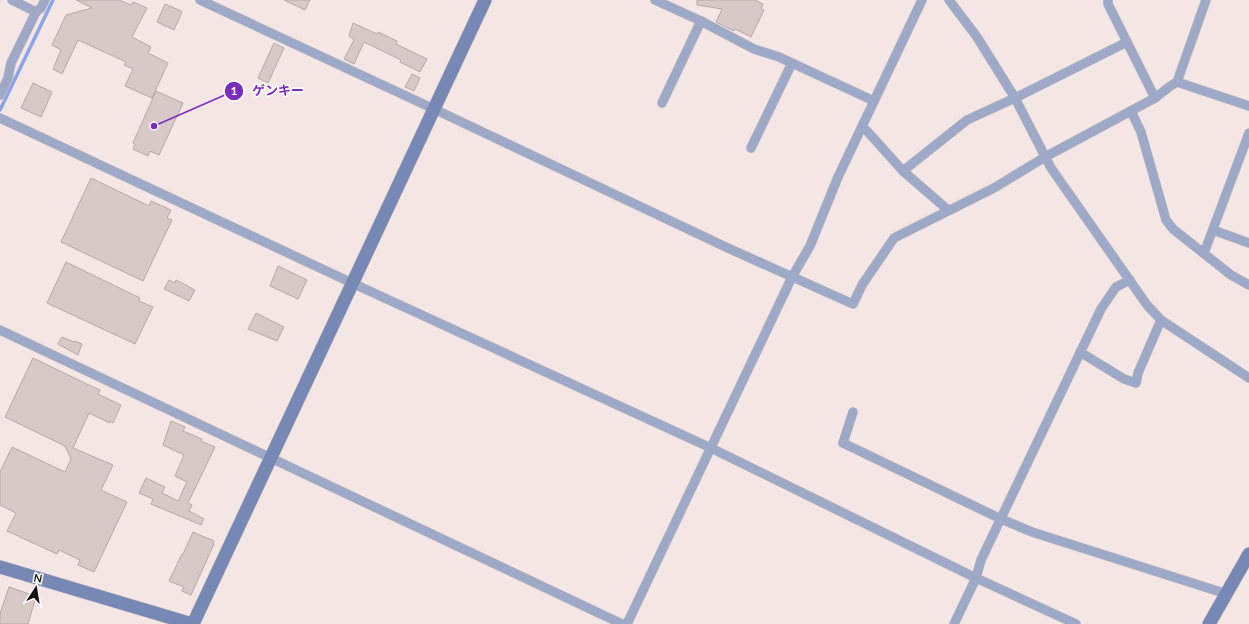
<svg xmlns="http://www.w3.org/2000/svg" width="1249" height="624" font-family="Lato,'Noto Sans JP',sans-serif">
<rect width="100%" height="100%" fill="#f4e6e4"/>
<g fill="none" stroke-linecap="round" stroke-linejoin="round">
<!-- stream -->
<path stroke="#8ba4e7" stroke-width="3.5" d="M 0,110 L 53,0"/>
</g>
<!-- building -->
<g fill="#d6c9c7" stroke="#b5a8a6">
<path d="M 76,0 L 119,0 L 131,5 L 133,2 L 147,8 L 132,37 L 151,47 L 148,53 L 168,63 L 152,98 L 125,86 L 133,69 L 124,65 L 126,62 L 78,40 L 62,74 L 53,69 L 61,50 L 52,45 L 66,15 L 92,8 Z"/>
<path d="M 284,0 L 310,0 L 305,10 Z"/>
<path d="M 697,0 L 755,0 L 763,4 L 761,9 L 764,10 L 751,37 L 735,29 L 734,31 L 716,22 L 722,9 L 697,5 Z"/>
<path d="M 165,4 L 179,10 L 182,12 L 174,30 L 157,22 Z"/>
<path d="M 353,23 L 377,34 L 378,32 L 397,41 L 396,44 L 427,59 L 420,72 L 400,62 L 401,60 L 364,42 L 354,64 L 344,59 L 354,40 L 349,36 Z"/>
<path d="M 274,43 L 284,48 L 268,83 L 258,78 Z"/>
<path d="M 412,74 L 420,78 L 414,91 L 405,87 Z"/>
<path d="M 33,83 L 52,92 L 41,117 L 21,108 Z"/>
<path d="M 156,91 L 183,103 L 159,155 L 150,151 L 148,156 L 133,149 L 135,144 L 133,143 Z"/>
<path d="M 91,178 L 149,206 L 151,201 L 171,210 L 167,218 L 172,220 L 143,281 L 61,242 Z"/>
<path d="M 66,262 L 140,298 L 139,301 L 153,307 L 135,344 L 47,303 Z"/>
<path d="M 278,266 L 307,280 L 298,299 L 270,286 Z"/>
<path d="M 169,280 L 175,283 L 176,280 L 195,290 L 189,301 L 164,289 Z"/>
<path d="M 256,313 L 284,327 L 277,341 L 248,329 Z"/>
<path d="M 62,337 L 74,342 L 75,341 L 82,344 L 78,355 L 58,344 Z"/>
<path d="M 33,358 L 91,386 L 100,390 L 98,394 L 121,405 L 113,423 L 110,421 L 110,423 L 89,413 L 73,448 L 113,465 L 101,490 L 127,502 L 94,572 L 78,565 L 80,560 L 59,550 L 57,554 L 7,531 L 16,513 L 0,505 L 0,472 L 12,447 L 65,472 L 71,459 L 65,446 L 5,417 Z"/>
<path d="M 171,421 L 185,427 L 183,431 L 202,439 L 201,441 L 215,447 L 188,503 L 192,505 L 189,511 L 204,519 L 201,525 L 151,504 L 153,499 L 139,493 L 146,478 L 165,487 L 162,493 L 178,501 L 187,482 L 175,476 L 184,455 L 163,445 Z"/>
<path d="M 193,532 L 214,541 L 213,544 L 214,544 L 191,595 L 182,591 L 184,587 L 169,581 L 182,554 L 183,554 Z"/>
<path d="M 9,587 L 32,595 L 30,598 L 35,600 L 28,624 L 0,624 L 0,614 Z"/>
</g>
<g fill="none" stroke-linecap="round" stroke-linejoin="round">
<defs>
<g id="street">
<path d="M 12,0 L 36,12"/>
<path d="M 200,0 L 434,109 L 730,249 L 853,304 L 862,285 L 894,238 L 994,188 L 1045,157 L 1155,98 L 1169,87 L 1177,82 L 1206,0"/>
<path d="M 655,0 L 701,21 L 754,49 L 779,57 L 874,101"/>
<path d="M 949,0 L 977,37 L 1015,98 L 1051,168 L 1147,305 L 1161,320 L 1249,378"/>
<path d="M 1108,0 L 1108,4 L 1155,98"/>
<path d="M 1177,82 L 1249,106"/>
<path d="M 0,95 L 8,78 L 11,63 L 36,12 L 41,8 L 45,0"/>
<path d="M 662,103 L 701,21"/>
<path d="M 1131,111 L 1141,132 L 1166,220 L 1173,229 L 1231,275 L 1249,285"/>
<path d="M 0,118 L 352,283 L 711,448 L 976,578 L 1076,624"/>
<path d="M 862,127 L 867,131 L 903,171 L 948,210"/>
<path d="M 751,148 L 792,63"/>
<path d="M 903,171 L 967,120 L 1015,98 L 1127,42"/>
<path d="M 1213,230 L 1249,243"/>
<path d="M 1204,253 L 1249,133"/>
<path d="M 0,330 L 622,624"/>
<path d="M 1080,352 L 1124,379 L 1136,383 L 1138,373 L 1161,320"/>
<path d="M 853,412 L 843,443 L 1001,519 L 1032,532 L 1227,594"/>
<path d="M 627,624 L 792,277 L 810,246 L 838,177 L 922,0"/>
<path d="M 954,624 L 976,578 L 981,560 L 1101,309 L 1116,287 L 1130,280"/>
</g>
<g id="secondary">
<path d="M 0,567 L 192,624"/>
<path d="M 193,624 L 485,0"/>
<path d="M 1209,624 L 1249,554"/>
</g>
</defs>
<!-- street casing -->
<use href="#street" stroke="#d1c4c2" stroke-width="10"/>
<!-- secondary casing -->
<use href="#secondary" stroke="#d1c4c2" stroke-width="14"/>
<!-- street -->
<use href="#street" stroke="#9da9c7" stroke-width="9"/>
<!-- secondary -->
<use href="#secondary" stroke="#7788b4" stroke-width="13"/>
</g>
<!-- callouts -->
<path fill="none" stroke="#7b2cbf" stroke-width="1.5" d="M154 126L234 91"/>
<g fill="#7b2cbf" stroke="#fff" stroke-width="1.5">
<circle cx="154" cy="126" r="4"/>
<circle cx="234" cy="91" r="10"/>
</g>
<g font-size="12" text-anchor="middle" font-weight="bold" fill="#fff">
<text x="234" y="95">1</text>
</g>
<g font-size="13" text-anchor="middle" font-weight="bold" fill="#7b2cbf" stroke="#fff" stroke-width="3" stroke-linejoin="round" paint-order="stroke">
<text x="278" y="95">ゲンキー</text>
</g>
<!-- north arrow -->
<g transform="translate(36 588) rotate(12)" stroke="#ffffff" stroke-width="3" paint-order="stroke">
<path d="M0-3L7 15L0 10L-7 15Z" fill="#171312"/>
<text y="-6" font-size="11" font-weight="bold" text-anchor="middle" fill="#171312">N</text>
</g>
</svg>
